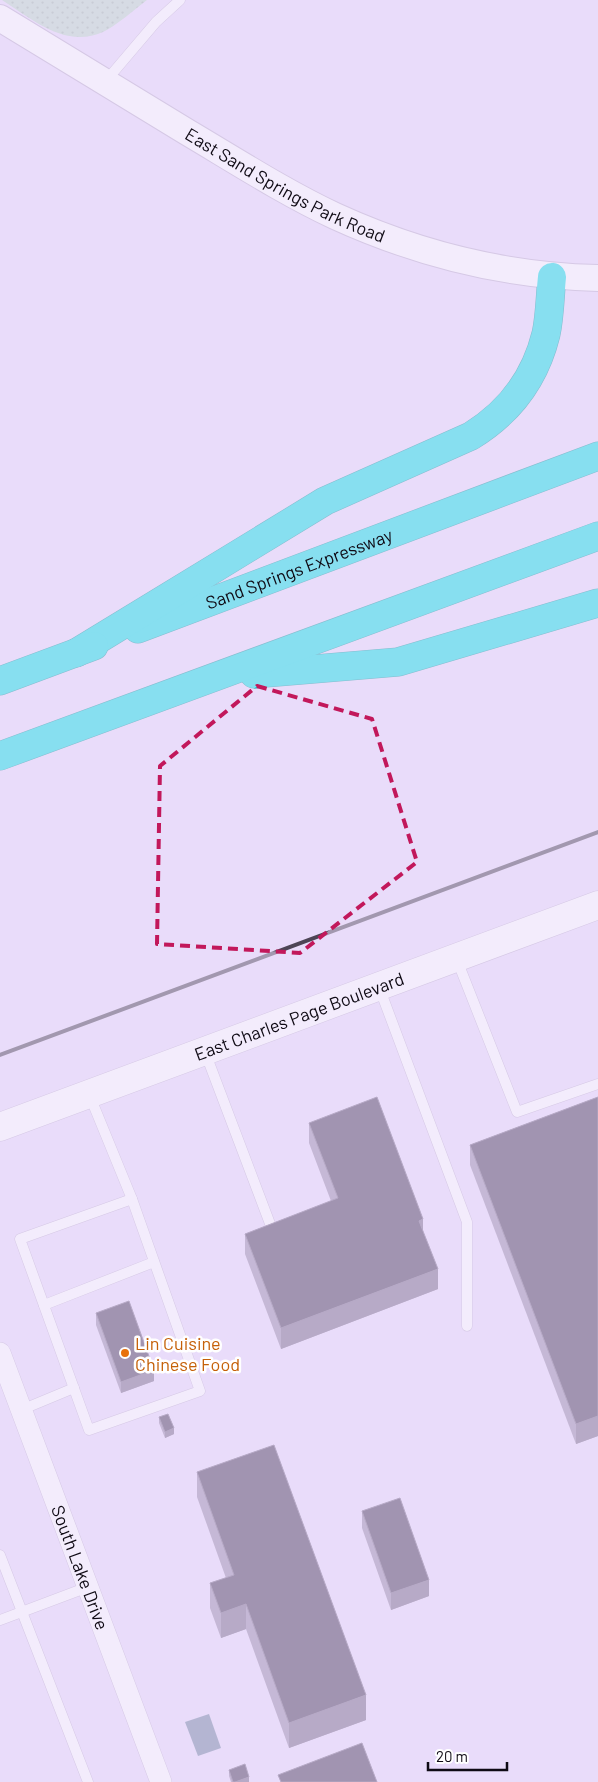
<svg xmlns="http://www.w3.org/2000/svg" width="598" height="1782" font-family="Barlow,sans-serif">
<defs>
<pattern id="park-dots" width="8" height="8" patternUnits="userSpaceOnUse" patternTransform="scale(1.25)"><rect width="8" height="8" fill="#bfd9c9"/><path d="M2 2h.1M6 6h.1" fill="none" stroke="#a3b9ac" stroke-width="1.8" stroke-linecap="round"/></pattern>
</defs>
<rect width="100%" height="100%" fill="#e9dcfa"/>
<!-- park -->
<path fill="url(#park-dots)" d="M 2,0 L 147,0 C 135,9 116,26 103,32 C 65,49 32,19 2,0 Z"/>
<!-- water -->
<path fill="#7486a3" d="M 209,1714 L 221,1748 L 198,1756 L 185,1722 Z"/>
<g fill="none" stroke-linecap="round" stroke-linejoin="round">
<defs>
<g id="service">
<path d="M 105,82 L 156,22 L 180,0"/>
<path d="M 457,960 L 517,1112 L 598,1084"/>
<path d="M 379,987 L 467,1222 L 467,1326"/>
<path d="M 205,1052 L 272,1229"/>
<path d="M 89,1094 L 132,1199"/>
<path d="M 132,1199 L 200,1391 L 89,1430 L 20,1239 Z"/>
<path d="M 44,1305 L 154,1262"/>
<path d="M 21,1410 L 74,1388"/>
<path d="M 0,1555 L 88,1782"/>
<path d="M 0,1620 L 88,1587"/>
</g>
<g id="minor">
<path id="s1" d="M 0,1353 L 161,1782"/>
</g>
<g id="tertiary">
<path id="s2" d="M 0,18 C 62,56 125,94 187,132 C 236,161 284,192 335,216 C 418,254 507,276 598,278"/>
</g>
<g id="secondary">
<path id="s3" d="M 0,1127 L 598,905"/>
</g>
<g id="motorway">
<path id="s4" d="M 138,629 L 598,456"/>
<path d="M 76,653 L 325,501 L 471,436 C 510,412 535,379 546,334 C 550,316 550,295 552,277"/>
<path d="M 254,674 L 398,662 L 598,603"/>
<path d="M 0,681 L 94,646"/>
<path d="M 0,756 L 598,536"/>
</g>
</defs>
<!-- service casing -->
<use href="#service" stroke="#beb1cd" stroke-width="11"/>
<!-- minor casing -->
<use href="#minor" stroke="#beb1cd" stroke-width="22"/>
<!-- tertiary casing -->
<use href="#tertiary" stroke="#beb1cd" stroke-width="28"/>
<!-- secondary casing -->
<use href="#secondary" stroke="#beb1cd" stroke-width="29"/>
<!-- motorway casing -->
<use href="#motorway" stroke="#10969b" stroke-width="29"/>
<!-- service -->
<use href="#service" stroke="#fff" stroke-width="10"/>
<!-- minor -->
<use href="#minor" stroke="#fff" stroke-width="21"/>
<!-- tertiary -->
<use href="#tertiary" stroke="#fff" stroke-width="26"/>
<!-- secondary -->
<use href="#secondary" stroke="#fff" stroke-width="28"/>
<!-- motorway -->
<use href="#motorway" stroke="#10e2e4" stroke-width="28"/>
<!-- rail -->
<path stroke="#4d4555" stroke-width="4" d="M 0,1055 L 598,832"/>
</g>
<!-- wall -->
<g fill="#9a8caa">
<path d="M 598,1097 L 598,1436 L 576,1444 L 470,1165 L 470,1145 Z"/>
<path d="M 309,1123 L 423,1232 L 438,1289 L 281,1349 L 245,1254 L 245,1234 L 331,1201 L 309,1143 Z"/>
<path d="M 96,1313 L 154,1381 L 121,1393 L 96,1325 Z"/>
<path d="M 159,1417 L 174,1434 L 165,1438 L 159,1423 Z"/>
<path d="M 197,1472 L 366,1720 L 289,1748 L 246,1629 L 221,1638 L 210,1608 L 210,1583 L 226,1578 L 197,1497 Z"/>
<path d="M 362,1511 L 429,1596 L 391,1610 L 362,1528 Z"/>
<path d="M 229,1770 L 249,1782 L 231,1782 L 229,1776 Z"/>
</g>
<!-- shaded-wall -->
<g fill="#7a6d89">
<path d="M 423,1219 L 423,1239 L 419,1221 Z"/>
<path d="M 438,1269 L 438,1289 L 281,1349 L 281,1328 Z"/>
<path d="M 154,1370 L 154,1381 L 121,1393 L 121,1382 Z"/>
<path d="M 598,1416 L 598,1436 L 576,1444 L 576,1424 Z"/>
<path d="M 174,1428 L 174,1434 L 165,1438 L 165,1432 Z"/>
<path d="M 429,1580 L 429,1596 L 391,1610 L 391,1593 Z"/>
<path d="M 246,1604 L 246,1629 L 221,1638 L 221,1613 Z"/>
<path d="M 366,1695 L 366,1720 L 289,1748 L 289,1723 Z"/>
<path d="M 249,1777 L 249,1782 L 235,1782 Z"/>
</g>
<!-- building -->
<g fill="#4a3d59" stroke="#7a6d89">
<path d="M 377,1097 L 423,1219 L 419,1221 L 438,1269 L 281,1328 L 245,1234 L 338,1198 L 309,1123 Z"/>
<path d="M 598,1097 L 598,1416 L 576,1424 L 470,1145 Z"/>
<path d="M 129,1301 L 154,1370 L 121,1382 L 96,1313 Z"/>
<path d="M 168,1414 L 174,1428 L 165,1432 L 159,1417 Z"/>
<path d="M 274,1445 L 366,1695 L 289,1723 L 246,1604 L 221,1613 L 210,1583 L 234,1575 L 197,1472 Z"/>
<path d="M 400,1498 L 429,1580 L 391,1593 L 362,1511 Z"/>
<path d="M 362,1743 L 377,1782 L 281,1782 L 278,1775 Z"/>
<path d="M 245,1764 L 249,1777 L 235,1782 L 233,1782 L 229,1770 Z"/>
</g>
<!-- marked area -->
<path d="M0 0H598V1782H0ZM 257,686 L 372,719 L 417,862 L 300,953 L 157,944 L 160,766 Z" fill="#e9dcfa" fill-opacity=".55" fill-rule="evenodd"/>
<path fill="none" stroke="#c2185b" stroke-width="4" stroke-dasharray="10 6" stroke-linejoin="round" d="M 257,686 L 372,719 L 417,862 L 300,953 L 157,944 L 160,766 Z"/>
<!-- markers -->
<circle fill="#e8710a" stroke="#fff" stroke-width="2" cx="125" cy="1353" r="5"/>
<g text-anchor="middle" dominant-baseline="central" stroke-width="5" stroke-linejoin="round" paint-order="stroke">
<!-- street labels -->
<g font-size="18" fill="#0f0a14" stroke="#fff">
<text stroke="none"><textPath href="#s2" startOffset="331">East Sand Springs Park Road</textPath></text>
<text stroke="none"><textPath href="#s4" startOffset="172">Sand Springs Expressway</textPath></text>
<text stroke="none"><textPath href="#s3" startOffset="319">East Charles Page Boulevard</textPath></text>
<text stroke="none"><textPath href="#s1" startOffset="229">South Lake Drive</textPath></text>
</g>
<!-- food labels -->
<g font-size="18" fill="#c56008" stroke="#fff" text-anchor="start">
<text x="135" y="1343">Lin Cuisine<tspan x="135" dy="21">Chinese Food</tspan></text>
</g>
</g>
<!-- scale -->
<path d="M428 1762v8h79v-8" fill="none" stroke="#0f0a14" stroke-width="2.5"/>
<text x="436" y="1762" font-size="15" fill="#0f0a14" stroke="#ffffff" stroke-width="4" paint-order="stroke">20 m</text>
</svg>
